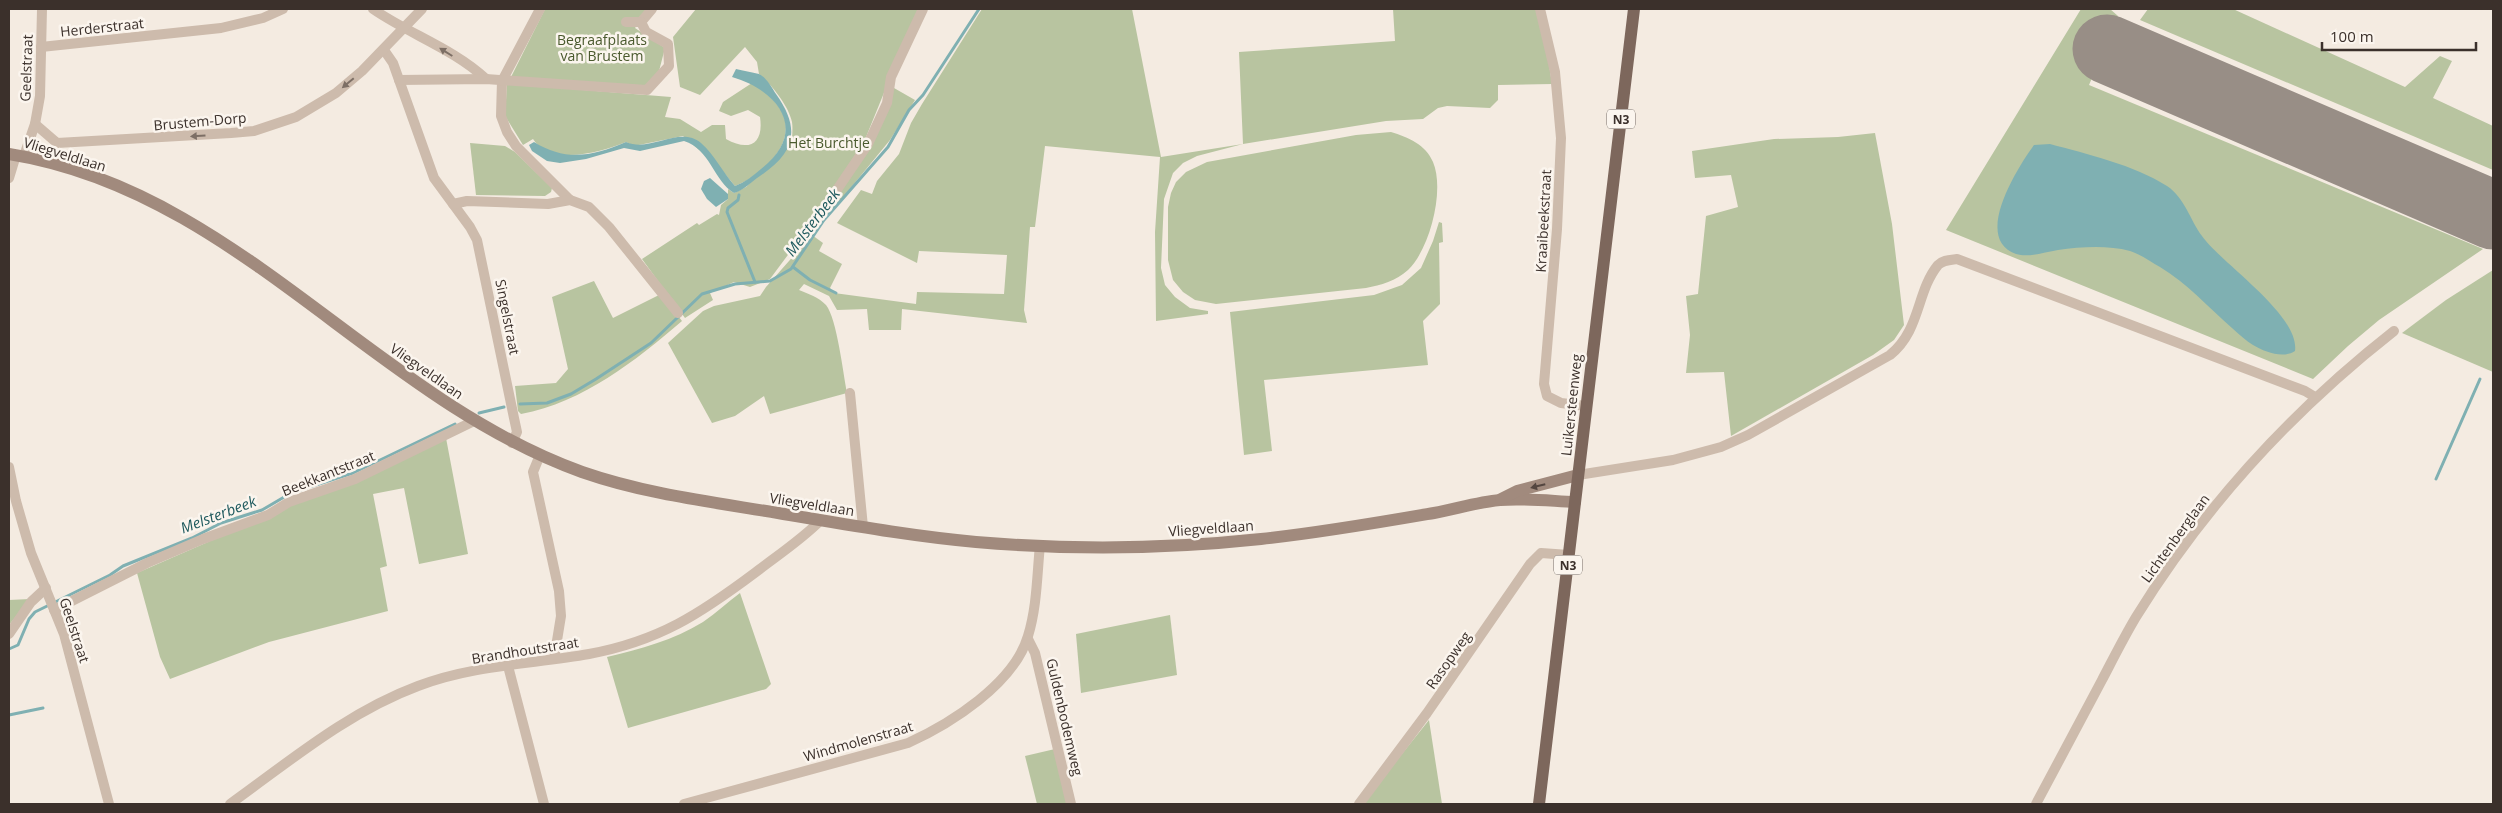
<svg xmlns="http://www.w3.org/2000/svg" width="2502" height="813" font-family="'Open Sans',sans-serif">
<rect width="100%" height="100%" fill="#f4ebe1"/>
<!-- green -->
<g fill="#b8c4a0">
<path d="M 545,9 L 649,9 L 635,28 L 665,48 L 659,71 L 651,87 L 511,77 Z"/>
<path d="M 696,9 L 918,9 L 864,142 L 799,240 L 770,279 L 750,287 L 734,282 L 710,293 L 713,300 L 685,318 L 642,259 L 697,223 L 699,225 L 717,214 L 719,215 L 721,205 L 728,199 L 728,189 L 734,193 L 746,187 L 792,142 C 792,136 793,128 792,122 C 789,106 771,84 759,74 L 757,62 L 745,47 L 700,95 L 680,87 L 673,37 Z"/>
<path d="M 982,9 L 1132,9 L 1161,157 L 1243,144 L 1239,52 L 1395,41 L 1393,9 L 1536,9 L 1547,51 L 1552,84 L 1498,85 L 1498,100 L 1490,108 L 1447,106 L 1438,108 L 1423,119 L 1386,121 L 1243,144 L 1197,156 L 1183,163 L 1173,173 L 1164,199 L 1161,268 L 1165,285 L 1175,297 L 1190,308 L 1208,311 L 1208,314 L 1156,321 L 1155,232 L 1160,157 L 1045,146 L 1035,227 L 1030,227 L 1024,310 L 1027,323 L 902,309 L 901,330 L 869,330 L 867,309 L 837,310 L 829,296 L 804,284 L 799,290 C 809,294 818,297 826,305 C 837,319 843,373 847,393 L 770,414 L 764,396 L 735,416 L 712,423 L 668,343 L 703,311 L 714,306 L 760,296 L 766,287 L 812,235 L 894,88 L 915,100 L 890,140 L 812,235 L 823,243 L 819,251 L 842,264 L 830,288 L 834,293 L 916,304 L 917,292 L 1004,294 L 1007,255 L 919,251 L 917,263 L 837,223 L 861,190 L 872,194 L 877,181 L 899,154 L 911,123 L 922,104 Z"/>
<path d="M 2081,9 L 2110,9 L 2118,16 L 2089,85 L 2483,249 L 2379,320 L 2348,346 L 2313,379 L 1946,230 Z"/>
<path d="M 2148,9 L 2233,9 L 2405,87 L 2440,56 L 2452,61 L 2433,98 L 2493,126 L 2493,170 L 2140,20 Z"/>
<path d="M 752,83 C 763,90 776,100 782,112 C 798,144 761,176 735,186 L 720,168 L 683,136 L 634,146 L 626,142 C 601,152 551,167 533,139 L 523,145 L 505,116 L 507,84 L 671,97 L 665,117 L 680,119 L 701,132 L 712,125 L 725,125 L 726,139 C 749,152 764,144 760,117 L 748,110 L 731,116 L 719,111 L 723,102 Z"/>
<path d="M 1391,132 C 1408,137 1426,145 1433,162 C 1445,190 1430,249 1408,270 C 1396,281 1381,285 1366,288 L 1216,304 L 1195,300 L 1183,292 L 1173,280 L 1168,260 L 1168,207 L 1171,193 L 1176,182 L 1186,172 L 1207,162 L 1356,135 Z"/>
<path d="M 1875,133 L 1892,224 L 1904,325 L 1894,340 L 1873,355 L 1731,436 L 1724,372 L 1686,373 L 1690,335 L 1686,296 L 1698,294 L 1706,216 L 1738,207 L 1731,175 L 1695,178 L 1692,151 L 1774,139 L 1838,137 Z"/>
<path d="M 470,143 L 505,146 L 515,152 L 552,188 L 551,192 L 545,196 L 476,195 Z"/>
<path d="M 1439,222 L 1442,223 L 1443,242 L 1439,243 L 1440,304 L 1423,321 L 1428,365 L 1264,380 L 1272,451 L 1244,455 L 1230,312 L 1374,295 L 1402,285 L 1421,268 L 1433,241 Z"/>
<path d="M 2493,270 L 2493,372 L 2402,333 L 2446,300 Z"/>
<path d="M 594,281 L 613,318 L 661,294 L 682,321 C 635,361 584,402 521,414 L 518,411 L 515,386 L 556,383 L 568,369 L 552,297 Z"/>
<path d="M 446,438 L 468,554 L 419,564 L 404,488 L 373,494 L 387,566 L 380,568 L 388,611 L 269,642 L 170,679 L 160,657 L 137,573 Z"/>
<path d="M 740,593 L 771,684 L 766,689 L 628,728 L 607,657 C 640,649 674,640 703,622 C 716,613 728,602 740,593 Z"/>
<path d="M 30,599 L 9,625 L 9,600 Z"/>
<path d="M 1170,615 L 1177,675 L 1081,693 L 1076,634 Z"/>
<path d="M 1429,720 L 1442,804 L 1362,804 Z"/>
<path d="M 1055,749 L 1067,804 L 1037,804 L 1025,756 Z"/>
</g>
<!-- water -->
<g fill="#7fb0b2">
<path d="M 736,69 C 743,71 752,72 759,74 C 766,77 772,88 776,94 C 801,129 795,153 760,176 C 751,182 744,190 734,193 C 714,181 710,149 684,141 L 640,151 L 624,148 L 586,159 L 560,163 L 547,161 L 532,151 L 529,145 L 534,142 C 566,162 593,156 626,142 C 651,153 679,125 701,143 C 714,154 723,173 735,186 C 745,182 753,176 761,169 C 809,132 780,91 732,77 Z"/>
<path d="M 2050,144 C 2087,154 2134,165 2167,186 C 2185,198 2190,220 2202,236 C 2222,264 2300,315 2295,351 C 2283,359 2265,352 2253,345 C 2246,341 2239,334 2232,328 C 2209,308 2187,283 2160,267 C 2151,262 2140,254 2130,251 C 2107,245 2081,247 2058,250 C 2045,252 2029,258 2016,254 C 1972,239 2018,167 2034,145 Z"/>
<path d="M 710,178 L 728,194 L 728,199 L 716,207 L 707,199 L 701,189 L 704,181 Z"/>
</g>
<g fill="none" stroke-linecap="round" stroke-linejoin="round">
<!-- stream -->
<g stroke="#7fb0b2" stroke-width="3">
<path d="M 739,195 L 738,200 L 728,208 L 727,212 L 755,282"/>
<path d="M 793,267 L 810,280 L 836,293"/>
<path d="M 520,404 L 547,403 L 571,394 L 596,379 L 651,343 L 702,294 L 735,284 L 770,281 L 791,269 L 824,220 L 888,147 L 909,110 L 923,95 L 979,9"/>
<path d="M 479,413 L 504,407"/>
<path d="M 2436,479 L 2480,379"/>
<path d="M 9,649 L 18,645 L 29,619 L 35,612 L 110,575 L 123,566 L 192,538 L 221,523 L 262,510 L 291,493 L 353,473 L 455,424"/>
<path d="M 9,715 L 43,708"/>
</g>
<!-- runway -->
<path stroke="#988e86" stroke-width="69" d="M 2107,49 L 2493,215"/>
<!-- street -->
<g stroke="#cdbbac" stroke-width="10">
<path d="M 373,9 C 409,34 454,49 486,79"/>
<path d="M 540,9 L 502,81 L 501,116 L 507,132 L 516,146 L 570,200"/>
<path d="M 1540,9 L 1555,72 L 1561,138 L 1557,229 L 1544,384 L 1547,396 L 1561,403 L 1586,406"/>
<path d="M 626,22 L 641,22"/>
<path d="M 641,22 L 652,9"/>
<path d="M 41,47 L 221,28 L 263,18 L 283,9"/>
<path d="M 384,50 L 393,63 L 434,178 L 470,227 L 477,240 L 514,418 L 517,432 L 512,443"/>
<path d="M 399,80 L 486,79 L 647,90 L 669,66 L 668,44 L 646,32 L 641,22"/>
<path d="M 35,124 L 57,143 L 231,133 L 254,131 L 296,117 L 336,93 L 362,71 L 422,9"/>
<path d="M 24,156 L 35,124 L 40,96 L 42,9"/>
<path d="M 9,178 L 16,155"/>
<path d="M 453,204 L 467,201 L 548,204 L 570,200 L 589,207 L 609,227 L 678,313"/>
<path d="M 800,244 L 868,144 L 887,103 L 891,77 L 923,9"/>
<path d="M 850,393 L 863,527"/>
<path d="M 540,455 L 533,472 L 559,591 L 561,616 L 554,659"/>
<path d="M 9,467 L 16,501 L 31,553 L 64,634 L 109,804"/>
<path d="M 1578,475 L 1673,460 L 1721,447 L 1748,435 L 1890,355 C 1921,330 1916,292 1938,265 C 1943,260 1950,260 1957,259 L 2305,391 L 2315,397"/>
<path d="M 54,610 L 147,563 L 203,539 L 268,515 L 289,502 L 355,479 L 474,421"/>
<path d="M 9,634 L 31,602 L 46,588"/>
<path d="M 1028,639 L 1035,653 L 1071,804"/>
<path d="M 508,666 L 544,804"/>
<path d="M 230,804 C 290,761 348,712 418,686 C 472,665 533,664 589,654 C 659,641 700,614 756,572 C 778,555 801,540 821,520"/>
<path d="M 684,804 L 908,743 C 950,724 1014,684 1028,636 C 1037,607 1037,575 1040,545"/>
<path d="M 1359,804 L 1427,713 L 1530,564 L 1541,553 L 1569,555"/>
<path d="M 2036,804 C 2058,763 2080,722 2102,680 C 2113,659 2124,637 2136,617 C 2204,507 2292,411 2394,331"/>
</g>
<!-- secondary -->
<g stroke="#a18a7d" stroke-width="12">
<path d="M 9,154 C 236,190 373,397 582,472 C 645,494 712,502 778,513 C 844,524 910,536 976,542 C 1070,550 1167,549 1261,539 C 1319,533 1376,523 1434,513 C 1456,509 1478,502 1500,500 C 1524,498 1551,501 1575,502"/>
<path d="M 1501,499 L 1517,491 L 1578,475"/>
</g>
<!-- primary -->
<path stroke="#7d675c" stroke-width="12" d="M 1539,804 L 1634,9"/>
</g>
<!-- one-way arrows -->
<defs><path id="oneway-solid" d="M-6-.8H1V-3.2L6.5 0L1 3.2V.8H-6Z" transform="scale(1.25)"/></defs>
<g fill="#7d6f65">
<use href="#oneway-solid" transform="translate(446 52) rotate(-148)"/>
<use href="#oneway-solid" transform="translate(348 83) rotate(140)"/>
<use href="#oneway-solid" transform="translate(198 136) rotate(176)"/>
</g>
<use fill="#544640" href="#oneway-solid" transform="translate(1538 486) rotate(166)"/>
<g text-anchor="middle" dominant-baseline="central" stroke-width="5" stroke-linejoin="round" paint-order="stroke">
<!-- shield labels -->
<g fill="#fbf5ee" stroke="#756b66" stroke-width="1">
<rect x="1607" y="109.5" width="28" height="19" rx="4"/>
<rect x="1554" y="555.5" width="28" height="19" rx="4"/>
</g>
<g font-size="12" font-weight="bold" fill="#3b302b">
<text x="1621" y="119">N3</text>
<text x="1568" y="565">N3</text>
</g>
<!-- street labels -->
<g font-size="14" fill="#3b302b" stroke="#fbf5ee">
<text transform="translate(102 27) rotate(-6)">Herderstraat</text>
<text transform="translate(26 68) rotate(-88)">Geelstraat</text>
<text transform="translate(200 121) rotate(-5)">Brustem-Dorp</text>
<text transform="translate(65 154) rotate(17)">Vliegveldlaan</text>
<text transform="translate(1543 221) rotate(-87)">Kraaibeekstraat</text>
<text transform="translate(508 317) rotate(79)">Singelstraat</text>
<text transform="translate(427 371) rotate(35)">Vliegveldlaan</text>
<text transform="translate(1571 405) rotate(-84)">Luikersteenweg</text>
<text transform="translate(328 473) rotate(-22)">Beekkantstraat</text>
<text transform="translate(812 504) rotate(9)">Vliegveldlaan</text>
<text transform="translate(1211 528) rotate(-4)">Vliegveldlaan</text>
<text transform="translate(2175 538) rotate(-54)">Lichtenberglaan</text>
<text transform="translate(75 630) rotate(72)">Geelstraat</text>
<text transform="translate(525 650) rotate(-9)">Brandhoutstraat</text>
<text transform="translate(1448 660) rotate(-55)">Rasopweg</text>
<text transform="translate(1065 717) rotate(77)">Guldenbodemweg</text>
<text transform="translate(858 741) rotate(-16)">Windmolenstraat</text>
</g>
<!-- park labels -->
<g font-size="14" fill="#4a5a2e" stroke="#fbf5ee">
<text x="602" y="39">Begraafplaats<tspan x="602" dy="16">van Brustem</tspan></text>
<text x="829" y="142">Het Burchtje</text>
</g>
<!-- water labels -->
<g font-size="15" font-style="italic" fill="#1f5a5e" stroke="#fbf5ee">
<text transform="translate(812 222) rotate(-53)">Melsterbeek</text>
<text transform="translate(218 514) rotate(-21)">Melsterbeek</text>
</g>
</g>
<!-- border -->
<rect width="2502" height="813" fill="none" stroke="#3b302b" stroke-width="20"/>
<!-- scale -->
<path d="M2322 42v8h154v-8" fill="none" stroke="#3b302b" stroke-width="2.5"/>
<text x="2330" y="42" font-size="15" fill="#3b302b" stroke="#fbf5ee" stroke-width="4" paint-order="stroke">100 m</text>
</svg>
